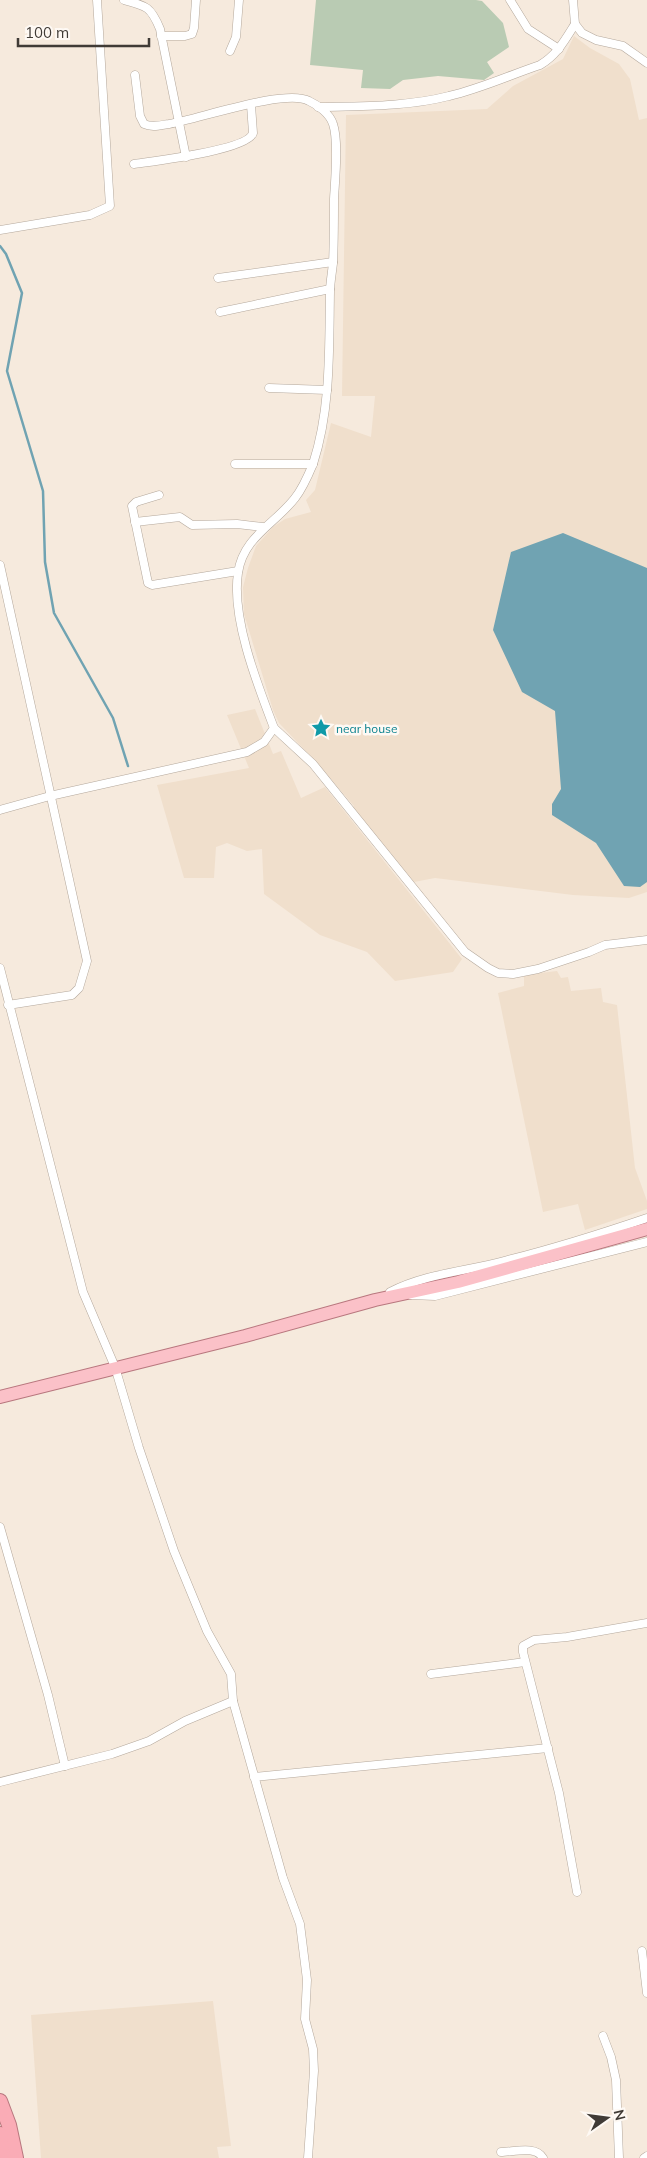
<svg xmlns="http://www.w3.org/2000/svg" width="647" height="2158" font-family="Mulish,sans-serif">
<rect width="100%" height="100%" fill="#f6eadd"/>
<!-- built -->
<g fill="#f0dfcc">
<path d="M 574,36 L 590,48 L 619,64 L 630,79 L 639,120 L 647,118 L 647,892 L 629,898 L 573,895 L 435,878 L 414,882 L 352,808 L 354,806 L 317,763 L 279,723 L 273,710 L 244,614 L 243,587 L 248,568 L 256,546 L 273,527 L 285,519 L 311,512 L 306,500 L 315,490 L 331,423 L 371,437 L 375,396 L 342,396 L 346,115 L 487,109 L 513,86 L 563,59 Z"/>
<path d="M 255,709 L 273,754 L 281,751 L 301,798 L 325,787 L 462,959 L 453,972 L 395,981 L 367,952 L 320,935 L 264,894 L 262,849 L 247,851 L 227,843 L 216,847 L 214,878 L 184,878 L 157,785 L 249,768 L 227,715 Z"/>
<path d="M 557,971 L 561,978 L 568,977 L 571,991 L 601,988 L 603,1002 L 617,1005 L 635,1168 L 647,1201 L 647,1209 L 585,1230 L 578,1204 L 543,1212 L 498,993 L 524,986 L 524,975 Z"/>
<path d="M 213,2001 L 231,2146 L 217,2147 L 219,2158 L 41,2158 L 31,2015 Z"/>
</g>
<!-- green -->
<path fill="#b9cbb3" d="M 316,0 L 476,0 L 482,1 L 503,23 L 509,47 L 487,62 L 494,73 L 484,80 L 438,76 L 403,80 L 390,89 L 361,88 L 363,70 L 310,65 Z"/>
<!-- water -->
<path fill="#70a3b2" d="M 563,533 L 647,568 L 647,882 L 640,887 L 624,886 L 596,843 L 552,815 L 552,804 L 561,789 L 555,711 L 522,692 L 493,630 L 511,552 Z"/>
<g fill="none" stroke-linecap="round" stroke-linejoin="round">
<!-- stream -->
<path stroke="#70a3b2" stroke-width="2.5" d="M 0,246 L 6,254 L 22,293 L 7,371 L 43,491 L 45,562 L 54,613 L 113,718 L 128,766"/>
<defs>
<g id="minor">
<path d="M 124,0 C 147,6 151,7 160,29 L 186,157"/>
<path d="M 510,0 L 528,29 L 559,49"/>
<path d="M 573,0 L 575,24 L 582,33 L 596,40 L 623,46 L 647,63"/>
<path d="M 161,36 L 185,36 L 192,34 L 194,28 L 196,0"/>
<path d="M 230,51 L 236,37 L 239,0"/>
<path d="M 318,107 C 362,106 406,107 449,96 C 480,89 510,75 540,65 C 557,55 565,40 575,24"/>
<path d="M 134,164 C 154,161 248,150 253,133 L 251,105"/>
<path d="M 0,230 L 90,215 L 110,206 L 97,0"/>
<path d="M 218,278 L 333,262"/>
<path d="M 220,312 L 330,289"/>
<path d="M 269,388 L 327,390"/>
<path d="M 235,464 L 313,464"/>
<path d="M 159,495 L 136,502 L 132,506 L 148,583 L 152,585 L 238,571"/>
<path d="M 135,522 L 180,517 L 192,525 L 237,524 L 263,527"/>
<path d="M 0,565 L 87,961 L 79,988 L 72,995 L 8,1005"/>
<path d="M 274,728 L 313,764 L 465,952 L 488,968 L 498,973 L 513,974 L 538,969 L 589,952 L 605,945 L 647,940"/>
<path d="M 0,810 L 50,796 L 247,752 L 264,742 L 274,728 C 258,686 231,618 238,573 C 243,537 275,524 295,498 C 303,488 308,476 313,464 C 331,409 329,349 330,292 C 330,283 332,273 333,263 C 334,242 334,221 334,199 C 335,180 339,141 333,124 C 330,114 318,105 309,101 C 286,88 199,119 169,124 C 161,125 152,128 144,124 L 140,116 L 135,75"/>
<path d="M 0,968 L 83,1292 L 115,1367 L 139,1448 L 174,1551 L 207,1631 L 231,1674 L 233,1701 L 283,1878 L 300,1924 L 307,1980 L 305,2019 L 313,2049 L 314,2071 L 308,2158"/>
<path d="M 390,1292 C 424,1274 467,1271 504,1261 C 552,1249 600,1234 647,1218"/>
<path d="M 411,1295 L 435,1296 L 647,1242"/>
<path d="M 0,1527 L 48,1695 L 65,1766"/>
<path d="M 431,1674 L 525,1662"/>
<path d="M 254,1777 L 548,1748"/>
<path d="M 0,1782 L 112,1754 L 149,1741 L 185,1721 L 233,1701"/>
<path d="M 577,1892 L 559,1793 L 523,1652 L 523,1646 L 534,1640 L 567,1637 L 647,1623"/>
<path d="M 642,1951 L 647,1993"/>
<path d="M 603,2036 L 611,2057 L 616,2080 L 619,2158"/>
<path d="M 501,2152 C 513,2152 536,2145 543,2158"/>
<path d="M 644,2158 L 647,2156"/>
</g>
<path id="primary" d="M 0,1397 L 245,1336 L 375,1300 L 458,1282 L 647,1229"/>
<g id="trunk">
<path d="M 0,2101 L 9,2125 L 16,2158"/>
<path d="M 0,2134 L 3,2158"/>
</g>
</defs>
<!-- minor casing -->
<use href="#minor" stroke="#b4a89c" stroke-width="9"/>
<!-- primary casing -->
<use href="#primary" stroke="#b8777e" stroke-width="14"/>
<!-- trunk casing -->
<use href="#trunk" stroke="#b8777e" stroke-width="16"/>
<!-- minor -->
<use href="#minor" stroke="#fff" stroke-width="8"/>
<!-- primary -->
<use href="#primary" stroke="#fbc1c8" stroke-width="12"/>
<!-- trunk -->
<use href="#trunk" stroke="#faacb6" stroke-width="14"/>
</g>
<!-- icons -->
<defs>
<symbol id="sight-bare" viewBox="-9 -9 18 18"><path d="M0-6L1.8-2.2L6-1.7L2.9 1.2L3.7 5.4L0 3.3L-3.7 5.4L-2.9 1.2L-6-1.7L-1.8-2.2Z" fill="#0f9aa8" stroke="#fef9f4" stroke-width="2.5" paint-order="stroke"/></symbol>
</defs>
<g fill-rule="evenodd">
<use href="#sight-bare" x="307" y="714" width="28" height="28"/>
</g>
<g text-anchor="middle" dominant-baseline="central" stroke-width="5" stroke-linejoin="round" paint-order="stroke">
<!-- culture labels -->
<g font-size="12" fill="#0d838f" stroke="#fef9f4" text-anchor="start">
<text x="336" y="728">near house</text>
</g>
</g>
<!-- north arrow -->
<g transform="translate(607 2118) rotate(76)" stroke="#fef9f4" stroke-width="4" paint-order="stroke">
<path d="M0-4L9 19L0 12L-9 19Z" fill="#403b36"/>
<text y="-8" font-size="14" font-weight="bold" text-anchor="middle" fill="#403b36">N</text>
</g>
<!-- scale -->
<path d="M18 38v8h131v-8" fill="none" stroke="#403b36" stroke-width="2.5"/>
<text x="25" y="38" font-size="15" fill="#403b36" stroke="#fef9f4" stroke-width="4" paint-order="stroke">100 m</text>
</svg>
